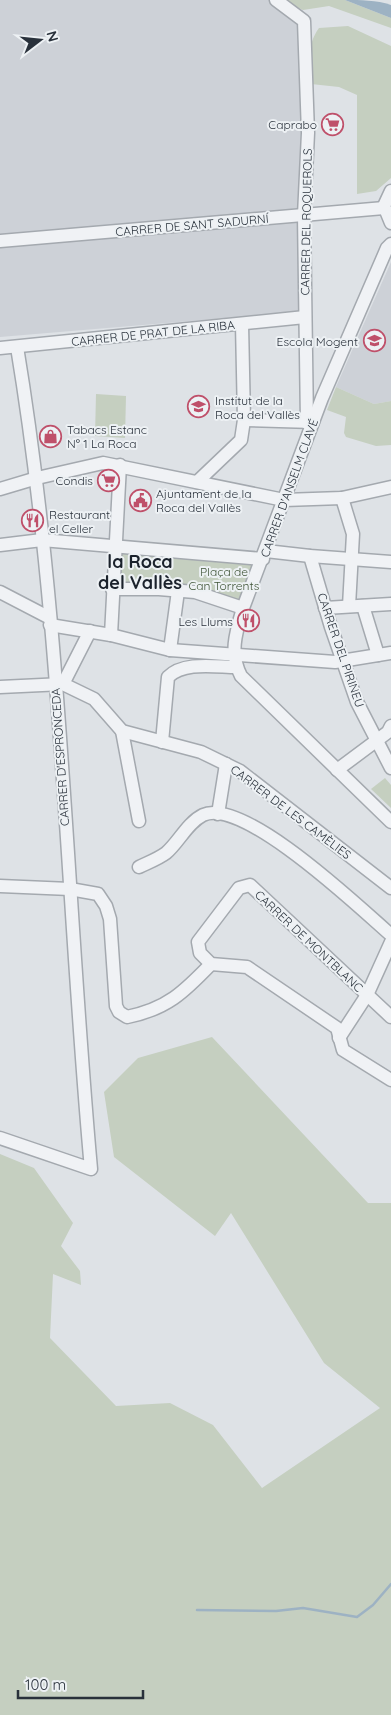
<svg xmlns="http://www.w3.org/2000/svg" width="391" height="1715" font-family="Quicksand,sans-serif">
<rect width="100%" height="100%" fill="#dee2e6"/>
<!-- built -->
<g fill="#cdd1d7">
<path d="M 0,0 L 281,0 L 303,10 L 298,312 L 0,337 Z"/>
<path d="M 391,262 L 391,401 L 374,404 L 336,387 Z"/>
</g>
<!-- green -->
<g fill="#c5cfc0">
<path d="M 281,0 L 345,0 L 391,18 L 391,28 L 329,6 L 303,10 Z"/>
<path d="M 348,26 L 391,46 L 391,178 L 376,191 L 357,194 L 357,95 L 339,87 L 311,84 C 310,63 306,46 319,28 Z"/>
<path d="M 336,387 L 374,404 L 391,401 L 391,445 L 376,446 L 346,437 L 344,433 L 346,417 L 327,410 Z"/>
<path d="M 96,394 L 126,396 L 125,438 L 95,436 Z"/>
<path d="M 117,547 L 247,558 L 253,566 L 239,607 L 195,592 L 113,586 Z"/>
<path d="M 385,778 L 391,785 L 391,808 L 371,789 Z"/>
<path d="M 212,1037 L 368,1203 L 391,1203 L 391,1715 L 0,1715 L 0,1154 L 34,1168 L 73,1223 L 61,1246 L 80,1271 L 81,1285 L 53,1274 L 50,1338 L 116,1406 L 170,1403 L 213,1425 L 262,1488 L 380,1408 L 324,1363 L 231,1213 L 215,1236 L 114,1157 L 104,1092 L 138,1058 Z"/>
</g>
<!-- water -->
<path fill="#9db2c3" d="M 345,0 C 361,0 376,0 391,5 L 391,18 Z"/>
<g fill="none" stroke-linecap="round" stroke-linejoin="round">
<!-- stream -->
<path stroke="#9db2c3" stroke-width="2.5" d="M 197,1610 L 276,1611 L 303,1608 L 357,1617 L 373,1605 L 391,1584"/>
<defs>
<g id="minor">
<path d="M 276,0 L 304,21 L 308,133 L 304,215 L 307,423"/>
<path d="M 391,191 L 384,206 L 391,223"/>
<path d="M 0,241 L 384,208"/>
<path d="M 391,244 L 387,248 L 322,398 L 243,608 C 236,632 229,653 241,676 L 391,822"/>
<path d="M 0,348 L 305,317"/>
<path d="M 244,420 L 313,422"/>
<path d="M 197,482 L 241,440 L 244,420 L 242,324"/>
<path d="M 0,489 L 37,478 L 103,463 L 284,500 L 342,498 L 391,487"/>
<path d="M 342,498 L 353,534 L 349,606"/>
<path d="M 0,545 L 42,540 L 263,559"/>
<path d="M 266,551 L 310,556 L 391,562"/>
<path d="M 310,556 L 331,627 L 357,702 L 391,768"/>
<path d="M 112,589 L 159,589 L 195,592 L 243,608"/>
<path d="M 0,592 L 50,618"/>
<path d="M 363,606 L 378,655"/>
<path d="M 325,608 L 391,604"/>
<path d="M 50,625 L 111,635 L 170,650 L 335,662 L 391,653"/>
<path d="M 111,635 L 120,465"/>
<path d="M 170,650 L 178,591"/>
<path d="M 63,684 L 90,631"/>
<path d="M 0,687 L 63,684 L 94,699 L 122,731 L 201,752 L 240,771 L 391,888"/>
<path d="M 122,731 L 139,821"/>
<path d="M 162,742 L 168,677 C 184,661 216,667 236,667"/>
<path d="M 337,770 L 388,732 L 391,726"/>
<path d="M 218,814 L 226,764"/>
<path d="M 139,867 C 147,863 158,859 166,853 C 179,842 187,823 203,815 C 243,796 361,909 391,935"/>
<path d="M 0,886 L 70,889 L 98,894 L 106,906 L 110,919 L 116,1006 L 119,1012 L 127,1017 C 167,1009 184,992 211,964"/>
<path d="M 391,1017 L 250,885 L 239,888 L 198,942 L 200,953 L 211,964 L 247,967 L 337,1028 L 343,1050 L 391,1080"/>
<path d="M 339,1038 L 367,995 L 391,942"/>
<path d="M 0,1138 L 91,1169 C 66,895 62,618 17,347"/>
</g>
</defs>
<!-- minor casing -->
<use href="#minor" stroke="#a4a9af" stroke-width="15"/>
<!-- minor -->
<use href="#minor" stroke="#f0f2f5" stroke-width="12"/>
</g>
<!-- icons -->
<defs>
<symbol id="supermarket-ring" viewBox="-11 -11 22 22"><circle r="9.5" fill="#edf1f4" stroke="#bf506a" stroke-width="1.5"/><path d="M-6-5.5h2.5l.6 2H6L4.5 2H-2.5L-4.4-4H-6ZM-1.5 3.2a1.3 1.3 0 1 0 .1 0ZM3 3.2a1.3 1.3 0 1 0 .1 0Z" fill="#bf506a"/></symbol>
<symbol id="school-ring" viewBox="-11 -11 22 22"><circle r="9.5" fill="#edf1f4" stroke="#bf506a" stroke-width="1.5"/><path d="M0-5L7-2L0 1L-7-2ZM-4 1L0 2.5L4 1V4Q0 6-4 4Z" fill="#bf506a"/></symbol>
<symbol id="shop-ring" viewBox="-11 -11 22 22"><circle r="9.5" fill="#edf1f4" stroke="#bf506a" stroke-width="1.5"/><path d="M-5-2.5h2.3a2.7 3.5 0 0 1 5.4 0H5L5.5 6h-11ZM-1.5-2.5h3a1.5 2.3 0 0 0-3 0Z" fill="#bf506a"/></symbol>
<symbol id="civic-ring" viewBox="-11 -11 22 22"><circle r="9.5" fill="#edf1f4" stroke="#bf506a" stroke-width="1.5"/><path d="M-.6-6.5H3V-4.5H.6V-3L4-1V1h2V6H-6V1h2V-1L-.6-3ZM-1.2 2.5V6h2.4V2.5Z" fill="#bf506a"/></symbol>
<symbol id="restaurant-ring" viewBox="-11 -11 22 22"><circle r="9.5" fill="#edf1f4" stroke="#bf506a" stroke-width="1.5"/><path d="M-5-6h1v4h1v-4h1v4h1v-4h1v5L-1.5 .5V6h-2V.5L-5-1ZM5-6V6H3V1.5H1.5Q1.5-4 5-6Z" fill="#bf506a"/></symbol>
</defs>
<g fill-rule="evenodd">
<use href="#supermarket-ring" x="320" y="112" width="25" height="25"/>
<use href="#school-ring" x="362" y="328" width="25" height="25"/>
<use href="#school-ring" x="186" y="394" width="25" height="25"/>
<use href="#shop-ring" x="38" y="424" width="25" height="25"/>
<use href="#supermarket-ring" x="96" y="468" width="25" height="25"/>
<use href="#civic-ring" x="128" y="488" width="25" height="25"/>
<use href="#restaurant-ring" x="20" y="508" width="25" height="25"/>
<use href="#restaurant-ring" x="236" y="608" width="25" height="25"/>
</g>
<g text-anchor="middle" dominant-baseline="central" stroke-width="4" stroke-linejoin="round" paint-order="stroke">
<!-- poi labels -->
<g font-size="12" fill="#29313b" stroke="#edf1f4" text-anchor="end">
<text x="317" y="124">Caprabo</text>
<text x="358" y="341">Escola Mogent</text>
<text x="215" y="400" text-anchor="start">Institut de la<tspan x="215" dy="14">Roca del Vallès</tspan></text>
<text x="67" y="429" text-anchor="start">Tabacs Estanc<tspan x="67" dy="14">Nº 1 La Roca</tspan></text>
<text x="93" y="480">Condis</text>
<text x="156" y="493" text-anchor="start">Ajuntament de la<tspan x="156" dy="14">Roca del Vallès</tspan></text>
<text x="49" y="514" text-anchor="start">Restaurant<tspan x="49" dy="14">el Celler</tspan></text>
<text x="233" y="621">Les Llums</text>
</g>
<!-- street labels -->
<g font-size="12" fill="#29313b" stroke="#edf1f4">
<text transform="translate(306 222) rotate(-89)">CARRER DEL ROQUEROLS</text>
<text transform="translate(192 225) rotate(-5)">CARRER DE SANT SADURNÍ</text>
<text transform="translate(153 333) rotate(-6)">CARRER DE PRAT DE LA RIBA</text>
<text transform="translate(289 488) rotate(-70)">CARRER D'ANSELM CLAVÉ</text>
<text transform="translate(341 650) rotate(71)">CARRER DEL PIRINEU</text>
<text transform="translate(60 757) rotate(-94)">CARRER D'ESPRONCEDA</text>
<text transform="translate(291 812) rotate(37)">CARRER DE LES CAMÈLIES</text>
<text transform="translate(309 941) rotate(43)">CARRER DE MONTBLANC</text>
</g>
<!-- park labels -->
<g font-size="12" fill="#405538" stroke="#edf1f4">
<text x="224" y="571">Plaça de<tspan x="224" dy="14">Can Torrents</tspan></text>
</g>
<!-- district labels -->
<g font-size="18" font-weight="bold" fill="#1b222c" stroke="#edf1f4">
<text x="140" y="561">la Roca<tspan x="140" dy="21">del Vallès</tspan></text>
</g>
</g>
<!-- north arrow -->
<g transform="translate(40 40) rotate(74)" stroke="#edf1f4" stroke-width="4" paint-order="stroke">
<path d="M0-4L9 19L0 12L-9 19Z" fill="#29313b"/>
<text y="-8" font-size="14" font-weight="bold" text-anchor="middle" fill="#29313b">N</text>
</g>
<!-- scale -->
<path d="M18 1690v8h125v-8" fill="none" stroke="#29313b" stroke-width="2.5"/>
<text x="25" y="1690" font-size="15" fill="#29313b" stroke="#edf1f4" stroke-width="4" paint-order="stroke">100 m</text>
</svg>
